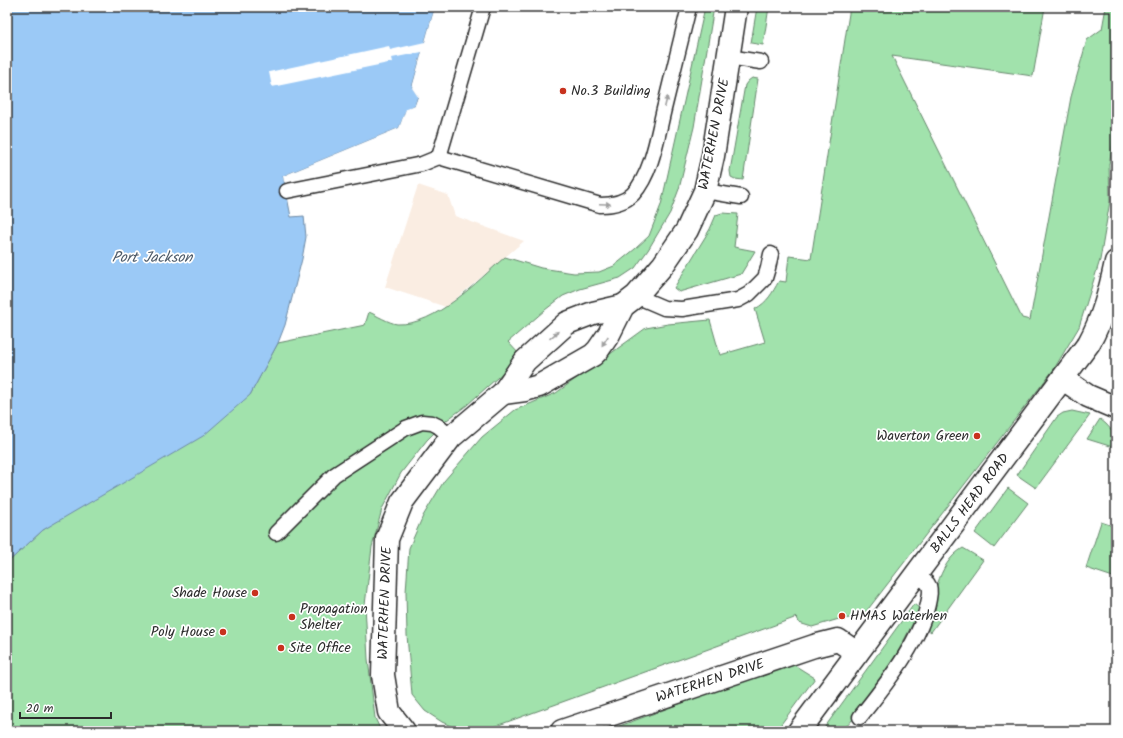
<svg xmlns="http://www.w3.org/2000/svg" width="1123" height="738" font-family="Kalam,sans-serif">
<rect width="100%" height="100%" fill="#fff"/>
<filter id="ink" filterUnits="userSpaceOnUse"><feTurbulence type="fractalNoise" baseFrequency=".025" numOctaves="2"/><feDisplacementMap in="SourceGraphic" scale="8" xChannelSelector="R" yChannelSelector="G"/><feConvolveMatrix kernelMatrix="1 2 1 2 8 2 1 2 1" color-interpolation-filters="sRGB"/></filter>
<g filter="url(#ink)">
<!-- built -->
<path fill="#faede2" d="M 418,185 L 448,195 L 455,216 L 524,241 L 446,307 L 385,287 Z"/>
<!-- green -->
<g fill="#a1e2ac" stroke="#66866c">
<path d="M 705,7 L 714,7 L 694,127 L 679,189 L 670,213 L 648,250 L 635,268 L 620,278 L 580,289 L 563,296 L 545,310 L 508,342 L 519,354 L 507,369 L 467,405 L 447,420 L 427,440 L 401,473 L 382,509 L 372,547 L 365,605 L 368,659 L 375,718 L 381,731 L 7,731 L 7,563 L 43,530 L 250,395 L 278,343 L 365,325 L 369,312 C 376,315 389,323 397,324 C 436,326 477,281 505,257 L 541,268 L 574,273 L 599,272 L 614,266 L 635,249 L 649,236 L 661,205 Z"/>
<path d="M 757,7 L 769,7 L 763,45 L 751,43 Z"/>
<path d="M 850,7 L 1045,7 L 1033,76 L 892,56 L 1022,318 L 1030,320 L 1071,97 L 1087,40 L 1102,29 L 1106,7 L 1116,7 L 1116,127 L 1109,164 L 1110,201 L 1100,260 L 1079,327 L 1054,369 L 862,617 L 839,619 L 812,627 L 799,623 L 797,617 L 496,726 L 478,731 L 468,731 L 455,728 L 442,722 L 425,711 L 412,695 L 407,635 L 406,592 L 409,548 L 423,516 L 444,481 L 482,437 L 515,410 L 556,393 L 646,328 L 668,324 L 710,320 L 720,355 L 765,342 L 755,309 C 768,302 772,293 779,281 L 786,282 L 789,256 L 811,259 Z"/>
<path d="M 752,78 L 758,79 L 743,180 L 735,179 L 731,177 L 730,171 L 745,85 L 748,81 Z"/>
<path d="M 722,213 L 738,214 L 734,247 L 755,251 L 741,274 L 679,292 L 674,288 L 710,229 L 716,215 Z"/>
<path d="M 1072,411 L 1090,415 L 1036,488 L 1017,475 L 1057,417 L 1063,413 Z"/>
<path d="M 1100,419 L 1106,424 L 1116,435 L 1116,448 L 1087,439 Z"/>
<path d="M 1008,488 L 1028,503 L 994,548 L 975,533 Z"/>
<path d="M 1101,522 L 1116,527 L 1116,578 L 1086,568 Z"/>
<path d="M 963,548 L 983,560 L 931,632 L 927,629 C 934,601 936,564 963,548 Z"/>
<path d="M 914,604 L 920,609 C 898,652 877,696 842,731 L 822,731 Z"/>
<path d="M 791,663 L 815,678 L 776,731 L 606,731 Z"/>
</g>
<!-- water -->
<path fill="#9bc9f6" stroke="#6e8aa5" d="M 7,7 L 435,7 L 412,87 L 418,96 L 415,105 L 406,110 L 399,128 L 283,176 L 291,217 L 304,216 L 306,237 L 302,259 L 285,325 L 278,343 L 250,395 L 203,436 L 43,530 L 7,563 Z"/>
<!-- pier -->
<path fill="#fff" d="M 435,7 L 437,7 L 414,87 L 419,97 L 417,106 L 407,111 L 400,130 L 285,177 L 286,181 L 284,182 L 283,176 L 399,128 L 406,109 L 415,105 L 418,97 L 412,88 L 422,52 L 392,58 L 393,62 L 272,87 L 269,72 L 389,46 L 390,50 L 425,42 Z"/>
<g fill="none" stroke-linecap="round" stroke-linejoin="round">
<defs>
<g id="lane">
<path d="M 483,7 L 439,157 L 600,205 C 613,205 624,203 633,194 C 653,172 658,132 665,105 C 673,72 681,40 689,7"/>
<path d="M 728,57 L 761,62"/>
<path d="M 287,191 L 422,164 L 439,157"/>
<path d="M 705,191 L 741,197"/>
<path d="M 636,296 L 664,308 L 682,309 L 738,300 L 749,294 L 765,278 L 768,268 L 771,254"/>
<path d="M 276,533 L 334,475 L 406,428 L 422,422 L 432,423 L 438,426 L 451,437"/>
<path d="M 860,717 C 886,684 922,640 929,599 C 930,594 931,588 928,584 C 926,581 919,578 916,575"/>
</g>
<g id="street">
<path d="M 1063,379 L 1088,396 L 1116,408"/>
<path d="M 503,393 L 525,390 L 539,386 L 593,355 L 598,350 L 609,334 L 623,306 L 636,296 L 663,265 L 687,230 L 705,191 L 713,156 L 736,7"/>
<path d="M 404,731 L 389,712 L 383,675 L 387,539 L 402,502 L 451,437 L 503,393 L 525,361 L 567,323 L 593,313 L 623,306"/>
<path d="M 562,731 L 814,646 L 838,640 L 857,653"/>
<path d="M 799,731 L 1089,343 C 1103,318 1110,290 1116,262"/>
</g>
</defs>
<!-- lane casing -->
<use href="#lane" stroke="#2b2b2b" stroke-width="17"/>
<!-- street casing -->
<use href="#street" stroke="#2b2b2b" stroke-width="25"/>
<!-- lane -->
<use href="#lane" stroke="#fff" stroke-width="14"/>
<!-- street -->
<use href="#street" stroke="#fff" stroke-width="22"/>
</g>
<!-- one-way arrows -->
<defs><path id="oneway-solid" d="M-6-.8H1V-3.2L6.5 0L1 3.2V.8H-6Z"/></defs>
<g fill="#a0a0a0">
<use href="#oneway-solid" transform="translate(666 102) rotate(-76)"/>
<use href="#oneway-solid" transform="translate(605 204) rotate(3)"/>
<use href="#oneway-solid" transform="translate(554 335) rotate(-41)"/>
<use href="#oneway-solid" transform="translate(605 341) rotate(123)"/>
</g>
</g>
<!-- markers -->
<g fill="#c8321e" stroke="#fff" stroke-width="1.5">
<circle cx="563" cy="91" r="4"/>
<circle cx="977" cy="436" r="4"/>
<circle cx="255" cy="593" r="4"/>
<circle cx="842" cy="616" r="4"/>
<circle cx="292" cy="617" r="4"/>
<circle cx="223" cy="632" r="4"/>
<circle cx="281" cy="648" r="4"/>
</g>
<g text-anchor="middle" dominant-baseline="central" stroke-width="3.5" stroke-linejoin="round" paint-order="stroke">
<!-- poi labels -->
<g font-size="14" fill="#2b2b2b" stroke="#fff" text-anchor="start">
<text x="571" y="91">No.3 Building</text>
<text x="969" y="436" text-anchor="end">Waverton Green</text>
<text x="247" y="593" text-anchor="end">Shade House</text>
<text x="300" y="609">Propagation<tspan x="300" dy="16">Shelter</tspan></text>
<text x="850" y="616">HMAS Waterhen</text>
<text x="215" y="632" text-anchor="end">Poly House</text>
<text x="289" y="648">Site Office</text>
</g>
<!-- street labels -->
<g font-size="14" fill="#2b2b2b" stroke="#fff">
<text transform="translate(714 134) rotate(-79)">WATERHEN DRIVE</text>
<text transform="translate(970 503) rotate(-53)">BALLS HEAD ROAD</text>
<text transform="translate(385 603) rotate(-88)">WATERHEN DRIVE</text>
<text transform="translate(710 681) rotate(-18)">WATERHEN DRIVE</text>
</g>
<!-- water labels -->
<g font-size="15" font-style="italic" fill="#4d5a68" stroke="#fff">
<text x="152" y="258">Port Jackson</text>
</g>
</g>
<!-- margin -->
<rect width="1123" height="738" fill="none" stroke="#fff" stroke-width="24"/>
<rect x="12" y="12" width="1099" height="714" fill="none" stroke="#2b2b2b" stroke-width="1.5" filter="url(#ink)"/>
<!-- scale -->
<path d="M20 712v6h91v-6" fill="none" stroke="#2b2b2b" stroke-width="2"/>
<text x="26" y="712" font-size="12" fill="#2b2b2b" stroke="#ffffff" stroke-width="3" paint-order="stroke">20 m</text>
</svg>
